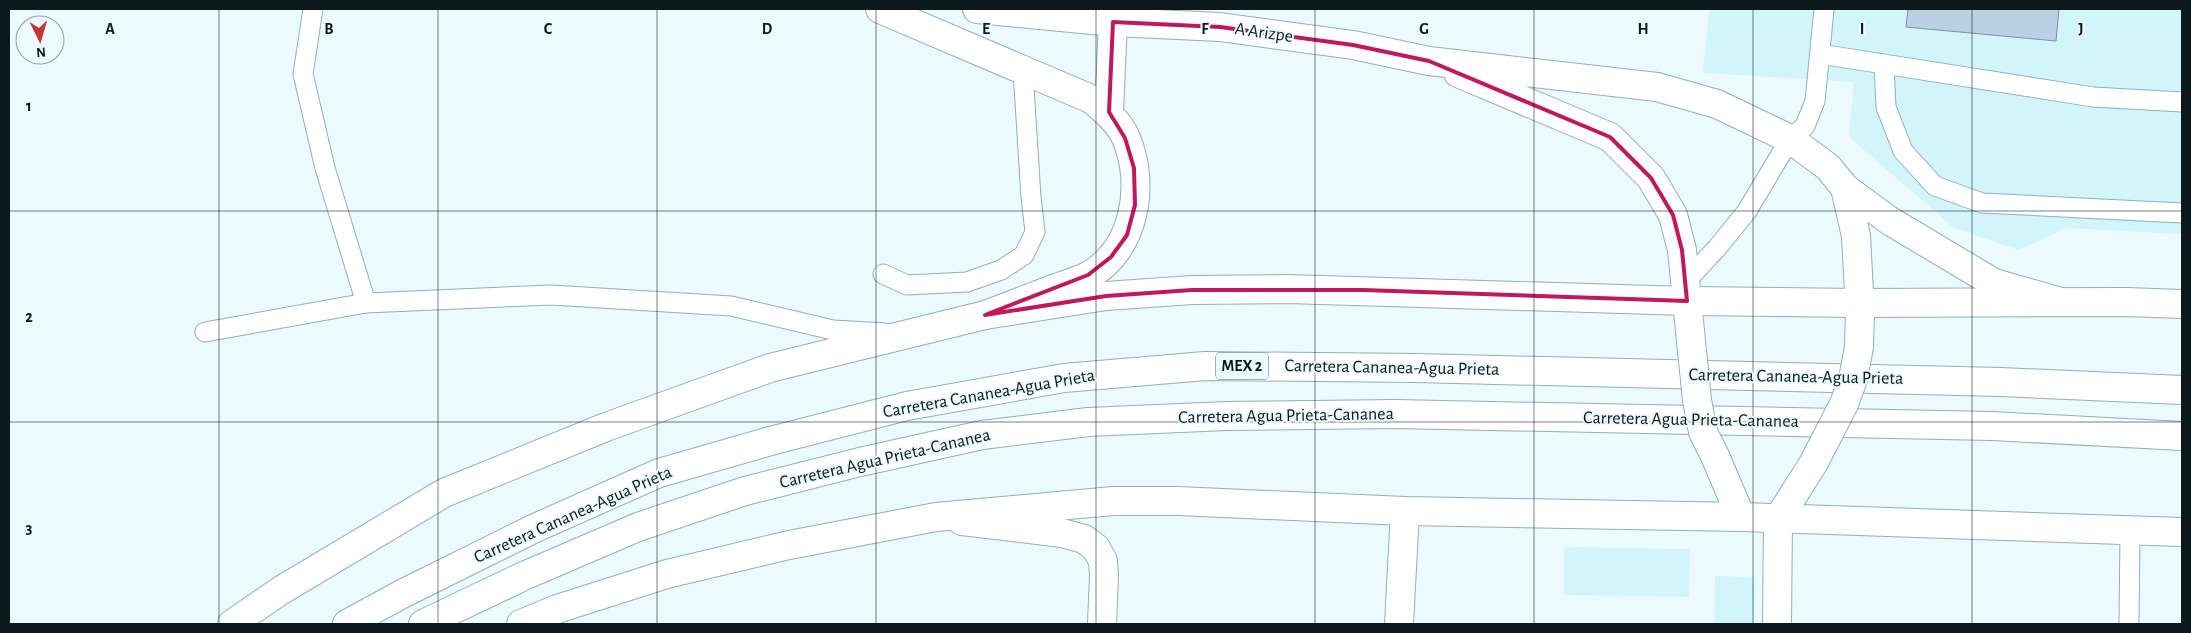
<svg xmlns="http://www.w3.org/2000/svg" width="2191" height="633" font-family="'Alegreya Sans',sans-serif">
<rect width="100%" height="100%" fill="#ecfafd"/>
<!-- built -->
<g fill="#d2f5fc">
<path d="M 1709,9 L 2182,9 L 2182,234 L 2066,228 L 2019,250 L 1954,228 L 1849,137 L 1854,82 L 1703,73 Z"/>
<path d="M 1564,547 L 1690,549 L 1689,597 L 1564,595 Z"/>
<path d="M 1715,576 L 1755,577 L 1754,624 L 1714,624 Z"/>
</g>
<!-- building -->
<path fill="#bad0e4" stroke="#7d91a4" d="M 1908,9 L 2059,9 L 2056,41 L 1906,27 Z"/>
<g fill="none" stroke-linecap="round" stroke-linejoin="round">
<defs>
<g id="service">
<path d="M 313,9 L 303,74 L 325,168 L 366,303"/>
<path d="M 1820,54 L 2093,97 L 2182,102"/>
<path d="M 1884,64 L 1886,107 L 1903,151 L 1935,186 L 1982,203 L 2182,213"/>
<path d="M 883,274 L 907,285 L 967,282 L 1001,270 L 1024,255 L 1035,232 L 1031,197 L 1023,71"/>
<path d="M 1686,281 L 1717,248 L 1747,211 L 1790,139 L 1805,126 L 1815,101 L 1824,9"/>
<path d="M 205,332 L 366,303 L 551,295 L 731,306 L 833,330 L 885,333"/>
<path d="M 2129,624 L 2130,531"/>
</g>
<g id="minor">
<path d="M 962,521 L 1062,533 L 1084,539 L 1096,548 L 1103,561 L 1104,575 L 1102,624"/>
<path d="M 1399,624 L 1405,511"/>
<path d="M 1777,624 L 1778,519"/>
</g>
<g id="tertiary">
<path d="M 232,624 L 280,591 L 444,493 L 606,427 L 770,368 L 985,315 L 1106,296 L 1192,290 L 1288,289 L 1687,301 L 1859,303 L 2127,302 L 2182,304"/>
<path d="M 521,624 L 557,609 L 667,574 L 789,545 L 936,517 L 1113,501 L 1178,501 L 1405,511 L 1741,517 L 2182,532"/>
</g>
<g id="secondary">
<path d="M 880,9 L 1091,99 C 1105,110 1119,122 1126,138 C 1146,185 1135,250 1088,276 C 1078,281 1066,284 1056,288 C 1032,297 1009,306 985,315"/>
<path d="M 977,9 L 1113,22 L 1220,27 L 1353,45 L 1429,61 L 1657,87 L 1717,104 L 1790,139 L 1828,167 L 1845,188 L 1856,236 L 1860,311 L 1859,347"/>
<path d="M 1458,73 L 1610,137 L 1651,178 L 1673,215 L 1682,250 L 1692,351"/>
<path d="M 1109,112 L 1113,22"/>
<path d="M 1845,188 L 1890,221 L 1994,283 L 2061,302"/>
<path d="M 1715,456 L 1741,517"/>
<path d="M 1778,519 L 1813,464"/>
</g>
<g id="primary">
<path d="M 347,624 L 402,594 L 533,529 L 659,473 L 774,440 L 907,406 L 1064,378 L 1205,366 L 1416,368 L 2001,382 L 2182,390"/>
<path d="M 423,624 L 526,575 L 638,527 L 745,491 L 860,462 L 982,435 L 1088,422 L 1227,416 L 1395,414 L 1992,426 L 2182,436"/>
</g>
</defs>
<!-- service casing -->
<use href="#service" stroke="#8fb0b7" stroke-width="21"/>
<!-- minor casing -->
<use href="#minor" stroke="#8fb0b7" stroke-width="30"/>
<!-- tertiary casing -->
<use href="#tertiary" stroke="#8fb0b7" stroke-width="30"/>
<!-- secondary casing -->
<use href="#secondary" stroke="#8fb0b7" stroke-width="30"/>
<!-- primary casing -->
<use href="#primary" stroke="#8fb0b7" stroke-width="30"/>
<!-- service -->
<use href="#service" stroke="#fff" stroke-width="19"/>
<!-- minor -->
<use href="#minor" stroke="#fff" stroke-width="28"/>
<!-- tertiary -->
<use href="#tertiary" stroke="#fff" stroke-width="28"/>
<!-- secondary -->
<use href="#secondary" stroke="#fff" stroke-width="28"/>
<!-- primary -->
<use href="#primary" stroke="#fff" stroke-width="28"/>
<defs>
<g id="secondary-bridge">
<path d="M 1692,351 L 1697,400 L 1703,432 L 1715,456"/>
<path d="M 1813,464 L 1844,404 L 1853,379 L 1859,347"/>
</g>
</defs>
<!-- secondary-bridge casing -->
<use href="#secondary-bridge" stroke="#8fb0b7" stroke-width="30" stroke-linecap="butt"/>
<!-- secondary-bridge -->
<use href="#secondary-bridge" stroke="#fff" stroke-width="28"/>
</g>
<!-- marked area -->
<path fill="none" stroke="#c2185b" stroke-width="4" stroke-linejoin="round" d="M 1113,22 L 1220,27 L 1353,45 L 1429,61 L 1610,137 L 1651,178 L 1673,215 L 1682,250 L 1687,301 L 1363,290 L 1192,290 L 1106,296 L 985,315 L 1088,275 L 1111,257 L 1127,235 L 1135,205 L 1134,168 L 1125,138 L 1109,112 Z"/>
<!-- grid -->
<path fill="none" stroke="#0c181b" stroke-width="1" stroke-opacity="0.55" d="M 219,9 L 219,624M 438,9 L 438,624M 657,9 L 657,624M 876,9 L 876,624M 1096,9 L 1096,624M 1315,9 L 1315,624M 1534,9 L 1534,624M 1753,9 L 1753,624M 1972,9 L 1972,624M 9,211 L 2182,211M 9,422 L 2182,422"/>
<g text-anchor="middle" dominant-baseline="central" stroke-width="4" stroke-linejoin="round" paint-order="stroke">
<!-- shield labels -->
<rect fill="#ecfafd" stroke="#4f5c5f" stroke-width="1" x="1216" y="352.5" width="52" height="27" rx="4"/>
<g font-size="16" font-weight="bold" fill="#0c181b">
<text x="1242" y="366">MEX 2</text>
</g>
<!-- street labels -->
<g font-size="18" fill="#0c181b" stroke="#ecfafd">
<text transform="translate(1264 33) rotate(8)">A Arizpe</text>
<text transform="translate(1392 368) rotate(1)">Carretera Cananea-Agua Prieta</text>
<text transform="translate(1796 377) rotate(1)">Carretera Cananea-Agua Prieta</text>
<text transform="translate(989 394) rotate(-10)">Carretera Cananea-Agua Prieta</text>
<text transform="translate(1286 416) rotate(-1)">Carretera Agua Prieta-Cananea</text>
<text transform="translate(1691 420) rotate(1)">Carretera Agua Prieta-Cananea</text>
<text transform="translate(885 459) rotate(-13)">Carretera Agua Prieta-Cananea</text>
<text transform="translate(573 515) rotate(-24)">Carretera Cananea-Agua Prieta</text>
</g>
</g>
<g font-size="16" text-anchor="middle" font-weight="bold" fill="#0c181b" stroke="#ecfafd" stroke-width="4" stroke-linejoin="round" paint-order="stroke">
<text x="110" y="34">A</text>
<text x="329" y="34">B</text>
<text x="548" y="34">C</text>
<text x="767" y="34">D</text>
<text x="986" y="34">E</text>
<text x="1205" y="34">F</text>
<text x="1424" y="34">G</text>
<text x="1643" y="34">H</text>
<text x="1862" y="34">I</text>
<text x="2081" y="34">J</text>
<text x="29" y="111">1</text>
<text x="29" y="322">2</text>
<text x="29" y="533">3</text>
</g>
<!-- border -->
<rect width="2191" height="633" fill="none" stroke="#0c181b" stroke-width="20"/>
<!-- north arrow -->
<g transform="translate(40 40) rotate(175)"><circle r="24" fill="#ecfafd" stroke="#92a0a3"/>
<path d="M0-4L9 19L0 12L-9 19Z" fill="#c43636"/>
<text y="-8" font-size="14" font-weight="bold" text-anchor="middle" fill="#0c181b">N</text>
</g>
</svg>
